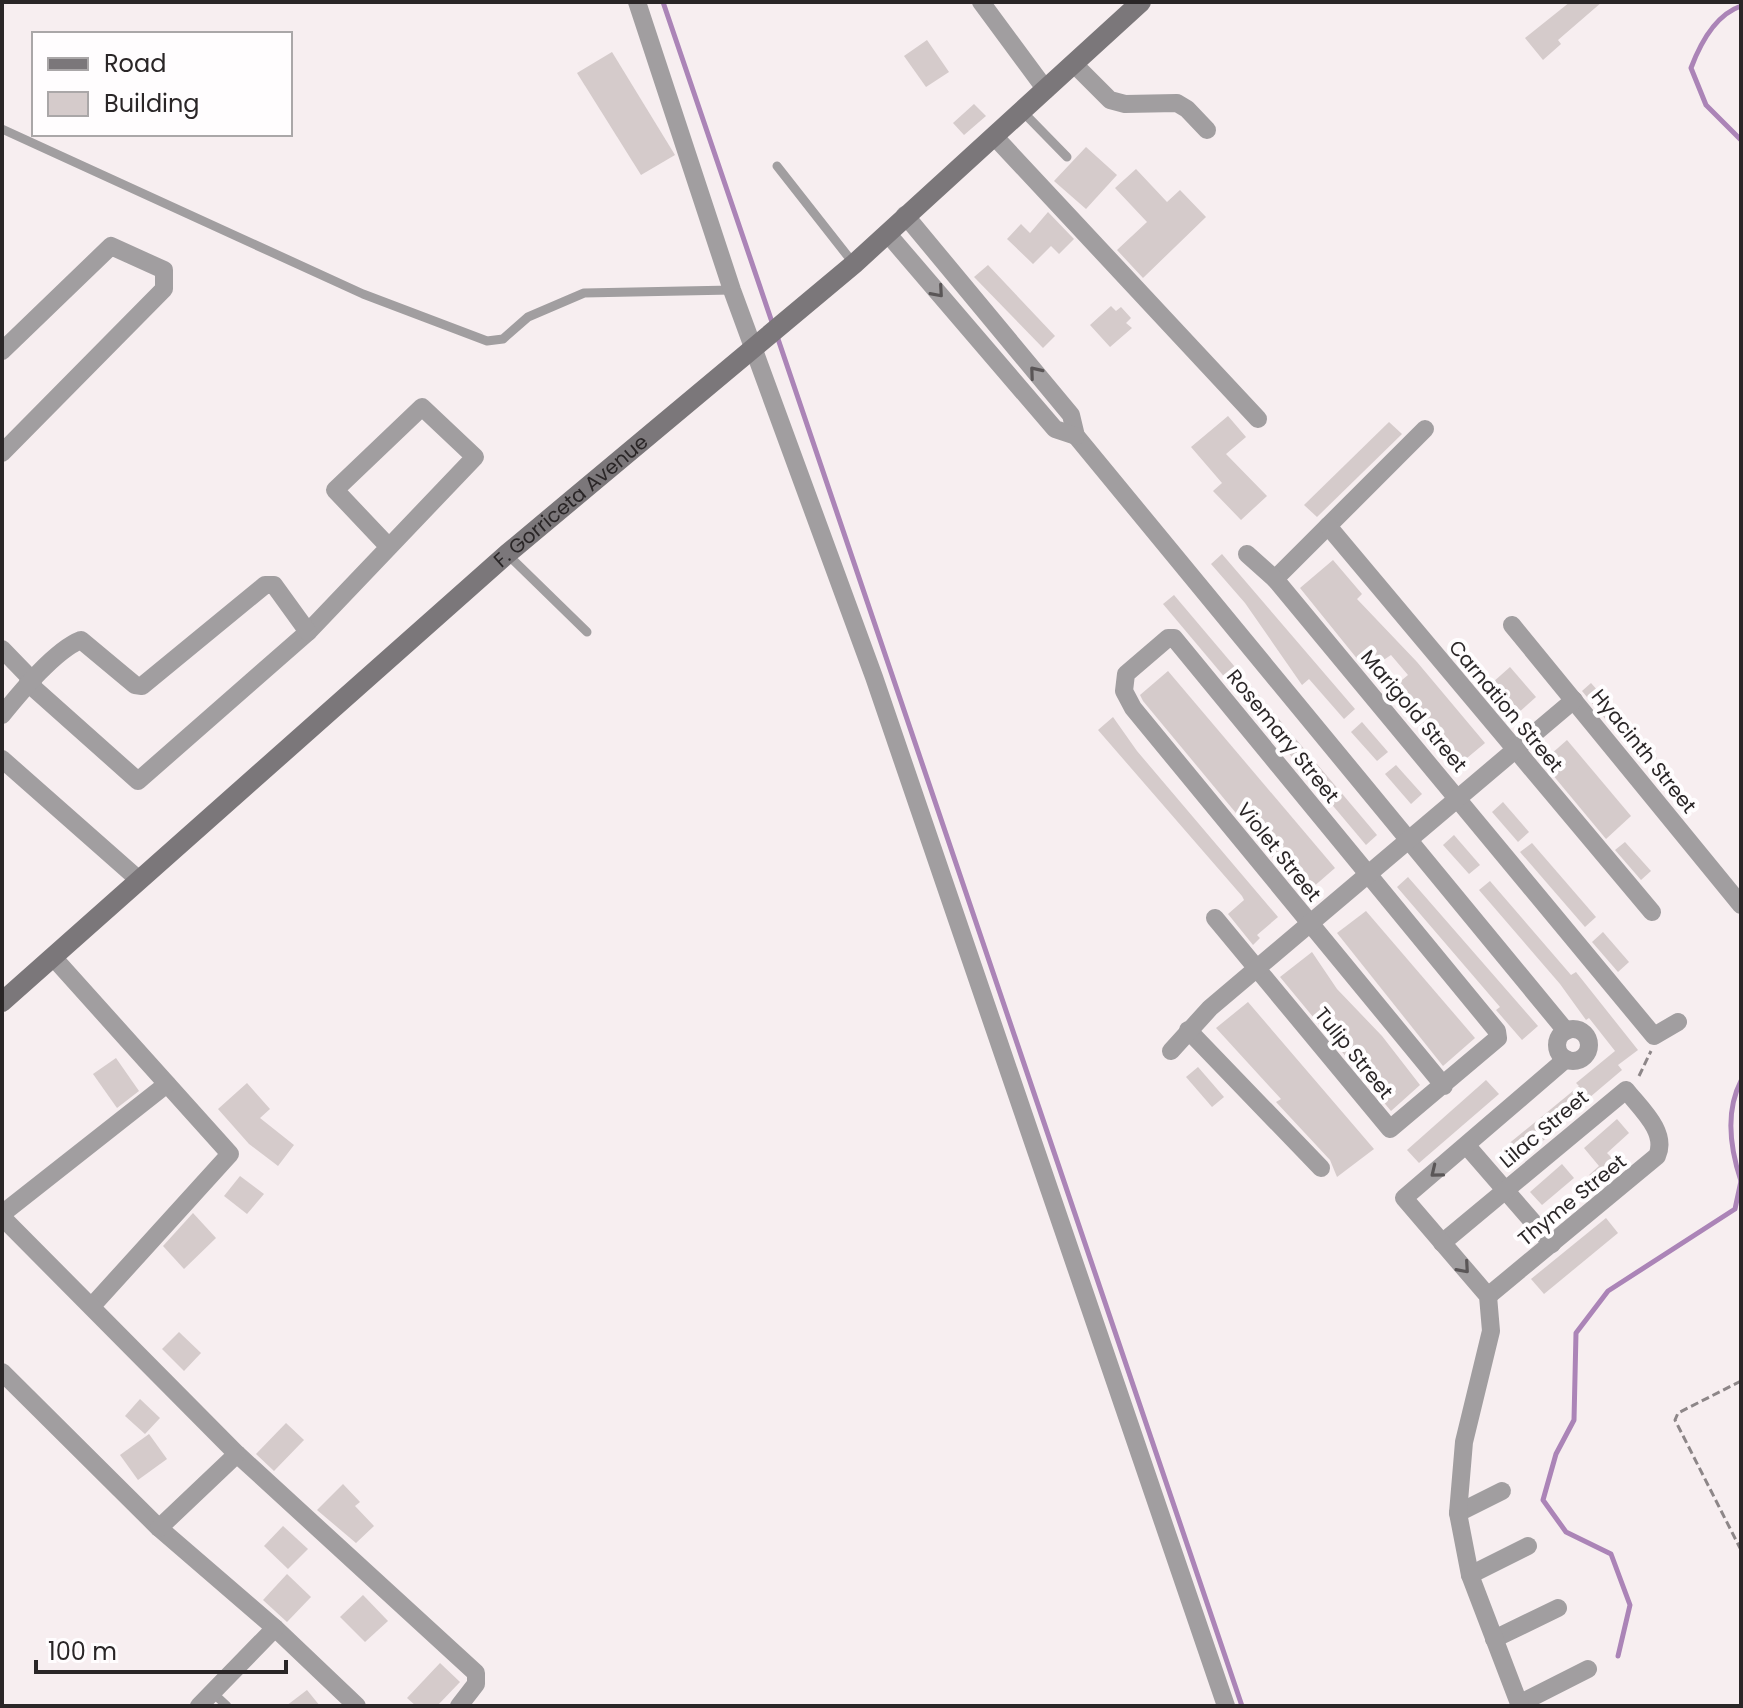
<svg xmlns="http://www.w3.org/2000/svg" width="1743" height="1708" font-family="Poppins,sans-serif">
<rect width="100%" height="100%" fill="#f7eef0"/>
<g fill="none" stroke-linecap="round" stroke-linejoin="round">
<!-- stream -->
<g stroke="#ab84b7" stroke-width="5">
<path d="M 663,2 L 773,325"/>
<path d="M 1741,6 C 1715,15 1700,44 1691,68 L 1706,105 L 1741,140"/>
<path d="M 777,336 L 1242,1706"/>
<path d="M 1741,1081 C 1725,1112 1730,1148 1741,1181"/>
<path d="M 1618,1656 L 1630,1605 L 1611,1554 L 1566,1532 L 1543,1500 L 1556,1454 L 1574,1420 L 1576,1333 L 1608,1291 L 1735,1209 L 1741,1181"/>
</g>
</g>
<!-- building -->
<g fill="#d5cbcb">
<path d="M 1570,2 L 1602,2 L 1558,40 L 1561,44 L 1543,60 L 1525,38 Z"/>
<path d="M 927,40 L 949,72 L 926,87 L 904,56 Z"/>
<path d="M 612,52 L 675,155 L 641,175 L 577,73 Z"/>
<path d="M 974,104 L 986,116 L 964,135 L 953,123 Z"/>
<path d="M 1086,147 L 1117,175 L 1086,209 L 1054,181 Z"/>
<path d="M 1136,169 L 1167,202 L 1180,190 L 1206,217 L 1143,278 L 1117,250 L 1147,222 L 1115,188 Z"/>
<path d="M 1048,212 L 1074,239 L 1059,254 L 1051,246 L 1033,264 L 1007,239 L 1021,224 L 1030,233 Z"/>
<path d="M 988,265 L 1055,336 L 1043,348 L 974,277 Z"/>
<path d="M 1111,306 L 1116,311 L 1121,307 L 1131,318 L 1126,323 L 1132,328 L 1110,347 L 1090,325 Z"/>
<path d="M 1228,416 L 1246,437 L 1226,454 L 1267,496 L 1241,520 L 1213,491 L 1222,483 L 1191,447 Z"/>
<path d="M 1389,422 L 1402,434 L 1317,517 L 1304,505 Z"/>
<path d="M 1222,554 L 1355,709 L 1344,719 L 1309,679 L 1302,685 L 1245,603 L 1211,564 Z"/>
<path d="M 1333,560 L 1362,594 L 1357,599 L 1417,662 L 1485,743 L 1455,768 L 1389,691 L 1408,675 L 1391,655 L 1367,671 L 1300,588 Z"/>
<path d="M 1174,595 L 1377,835 L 1366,845 L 1163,604 Z"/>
<path d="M 1510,667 L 1536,697 L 1508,722 L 1483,691 Z"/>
<path d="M 1168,671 L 1335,868 L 1304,895 L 1143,701 L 1140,695 Z"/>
<path d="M 1591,683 L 1657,758 L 1645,767 L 1582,691 Z"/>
<path d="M 1113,717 L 1137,751 L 1278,917 L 1257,935 L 1260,938 L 1253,945 L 1228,914 L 1244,900 L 1242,896 L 1098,730 Z"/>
<path d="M 1362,722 L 1388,752 L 1377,761 L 1351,732 Z"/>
<path d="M 1567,740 L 1631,816 L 1606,839 L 1542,762 Z"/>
<path d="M 1396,765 L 1422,794 L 1411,804 L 1385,774 Z"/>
<path d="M 1503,802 L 1529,832 L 1518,842 L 1492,812 Z"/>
<path d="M 1454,835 L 1480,865 L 1469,874 L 1443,845 Z"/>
<path d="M 1625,842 L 1651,871 L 1641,880 L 1615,850 Z"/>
<path d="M 1532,843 L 1596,917 L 1585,927 L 1520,852 Z"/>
<path d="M 1408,877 L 1538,1026 L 1522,1040 L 1496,1010 L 1500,1007 L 1397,887 Z"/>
<path d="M 1490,881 L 1571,975 L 1576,972 L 1638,1050 L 1618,1065 L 1622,1070 L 1583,1103 L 1586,1106 L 1514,1164 L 1501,1150 L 1579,1086 L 1576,1083 L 1615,1051 L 1589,1018 L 1586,1020 L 1560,984 L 1479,890 Z"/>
<path d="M 1366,911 L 1475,1038 L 1443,1066 L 1337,933 Z"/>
<path d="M 1603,932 L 1629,962 L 1618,972 L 1592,942 Z"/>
<path d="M 1312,952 L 1337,989 L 1382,1036 L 1420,1085 L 1391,1111 L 1280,977 Z"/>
<path d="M 1248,1002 L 1374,1149 L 1337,1177 L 1330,1160 L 1276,1102 L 1281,1099 L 1216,1028 Z"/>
<path d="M 116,1058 L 139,1091 L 117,1108 L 93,1074 Z"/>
<path d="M 1198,1067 L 1224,1097 L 1212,1107 L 1186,1077 Z"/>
<path d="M 1486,1080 L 1499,1094 L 1419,1163 L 1407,1150 Z"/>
<path d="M 247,1083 L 270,1109 L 260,1118 L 294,1145 L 278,1166 L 249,1144 L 218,1109 Z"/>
<path d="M 1617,1119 L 1629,1133 L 1607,1153 L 1623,1169 L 1601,1187 L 1589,1175 L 1599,1166 L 1584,1148 Z"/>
<path d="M 1562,1164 L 1574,1178 L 1542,1205 L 1530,1192 Z"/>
<path d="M 240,1176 L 264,1194 L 247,1214 L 224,1196 Z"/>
<path d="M 193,1213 L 216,1238 L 184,1269 L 163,1246 Z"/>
<path d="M 1606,1218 L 1618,1233 L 1544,1294 L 1531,1279 Z"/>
<path d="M 179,1332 L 201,1353 L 184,1371 L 162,1349 Z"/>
<path d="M 140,1399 L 160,1418 L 145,1434 L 125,1416 Z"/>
<path d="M 286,1423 L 304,1440 L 274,1471 L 256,1454 Z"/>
<path d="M 149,1434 L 167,1459 L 138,1480 L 120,1455 Z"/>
<path d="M 343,1484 L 360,1502 L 355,1506 L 374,1526 L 356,1543 L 317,1510 Z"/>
<path d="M 283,1526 L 308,1549 L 288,1569 L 264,1546 Z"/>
<path d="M 287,1574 L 311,1597 L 287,1622 L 263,1600 Z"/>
<path d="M 363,1595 L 388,1621 L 365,1642 L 340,1617 Z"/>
<path d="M 440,1663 L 460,1682 L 437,1706 L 416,1706 L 407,1698 Z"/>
<path d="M 307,1690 L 320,1706 L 286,1706 Z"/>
</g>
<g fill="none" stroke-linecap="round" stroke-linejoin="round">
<!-- path -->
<g stroke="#8d8688" stroke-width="3" stroke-dasharray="8 4" stroke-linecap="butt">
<path d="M 1639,1076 L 1651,1051"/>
<path d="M 1741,1381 L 1678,1413 L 1675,1420 L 1741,1550"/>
</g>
<!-- lane -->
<g stroke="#a19ea0" stroke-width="9">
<path d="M 1022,111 L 1067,157"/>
<path d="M 2,129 L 363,294 L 487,341 L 503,339 L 528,317 L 584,293 L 732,290"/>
<path d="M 777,166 L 854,264"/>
<path d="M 507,554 L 587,632"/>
<path d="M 213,1693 L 227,1706"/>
</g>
<!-- street -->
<g stroke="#a19ea0" stroke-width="18">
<path d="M 637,2 L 732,290 L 874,677 L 1226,1706"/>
<path d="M 981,2 L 1046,90"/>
<path d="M 1074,64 L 1110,100 L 1125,104 L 1177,103 L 1187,109 L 1207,130"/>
<path d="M 994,136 L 1258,419"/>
<path d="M 905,215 L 1071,415 L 1076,436 L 1566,1031"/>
<path d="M 887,233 L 1055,429 L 1076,436"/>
<path d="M 2,351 L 111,246 L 164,270 L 164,289 L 2,453"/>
<path d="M 1425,429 L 1275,579 L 1654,1036 L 1678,1022"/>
<path d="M 1328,526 L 1652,912"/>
<path d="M 1247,554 L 1275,579"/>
<path d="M 1512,625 L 1741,905"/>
<path d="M 2,649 L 33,681"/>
<path d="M 28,683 L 138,781 L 308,632 L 475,457 L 422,407 L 335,490 L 388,546"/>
<path d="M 2,715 C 20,693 55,650 81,640 L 135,685 L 142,686 L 265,585 L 274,585 L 308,632"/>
<path d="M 2,759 L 138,879"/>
<path d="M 1215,918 L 1390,1129 L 1498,1038 L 1497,1031 L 1174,638 L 1168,638 L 1126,674 L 1124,691 L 1133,708 L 1444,1086"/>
<path d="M 53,957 L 230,1154 L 92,1306"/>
<circle cx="1573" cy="1045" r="16"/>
<path d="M 1188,1030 L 1321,1168"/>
<path d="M 1171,1051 L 1210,1008 L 1574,700"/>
<path d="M 1467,1146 L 1552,1244"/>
<path d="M 2,1214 L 167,1084"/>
<path d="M 2,1217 L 237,1454 L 476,1673 L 476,1684 L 459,1706"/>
<path d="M 1442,1243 L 1626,1090 C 1640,1108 1668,1132 1657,1156 L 1488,1296"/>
<path d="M 2,1372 L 159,1528 L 275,1628 L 357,1706"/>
<path d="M 1458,1513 L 1502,1491"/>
<path d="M 159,1528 L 237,1454"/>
<path d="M 1470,1575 L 1528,1546"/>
<path d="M 1494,1639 L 1558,1608"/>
<path d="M 1519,1704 L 1588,1669"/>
<path d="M 199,1706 L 275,1628"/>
<path d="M 1520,1706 L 1470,1575 L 1458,1513 L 1464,1442 L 1491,1331 L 1488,1296 L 1404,1198 L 1566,1059"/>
</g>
<!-- secondary -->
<path stroke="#7b777a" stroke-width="20" id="s1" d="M 2,1002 L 507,554 L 854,264 L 1141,2"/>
</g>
<!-- one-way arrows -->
<defs><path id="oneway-chevron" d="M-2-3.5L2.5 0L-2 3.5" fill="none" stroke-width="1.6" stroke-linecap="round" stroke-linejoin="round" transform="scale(2)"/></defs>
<g stroke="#5a5657">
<use href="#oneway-chevron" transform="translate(938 292) rotate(49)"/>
<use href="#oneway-chevron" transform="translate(1035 372) rotate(-130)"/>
<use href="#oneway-chevron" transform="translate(1436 1172) rotate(141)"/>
<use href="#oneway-chevron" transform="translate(1464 1268) rotate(49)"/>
</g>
<g text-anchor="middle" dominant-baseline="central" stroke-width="8" stroke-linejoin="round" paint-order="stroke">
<!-- street labels -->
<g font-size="20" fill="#2a2627" stroke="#fffdfe">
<text stroke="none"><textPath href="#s1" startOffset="758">F. Gorriceta Avenue</textPath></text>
<text transform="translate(1506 706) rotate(50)">Carnation Street</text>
<text transform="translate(1414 711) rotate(50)">Marigold Street</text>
<text transform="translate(1283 736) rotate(51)">Rosemary Street</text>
<text transform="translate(1644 751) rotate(51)">Hyacinth Street</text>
<text transform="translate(1279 852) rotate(51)">Violet Street</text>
<text transform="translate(1354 1053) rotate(51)">Tulip Street</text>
<text transform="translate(1544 1129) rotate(-40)">Lilac Street</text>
<text transform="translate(1572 1200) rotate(-39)">Thyme Street</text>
</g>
</g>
<!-- border -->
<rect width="1743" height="1708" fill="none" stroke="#2a2627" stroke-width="8"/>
<!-- legend -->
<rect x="32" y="32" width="260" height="104" fill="#fffdfe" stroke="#aaa7a8" stroke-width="2"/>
<rect x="48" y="58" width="40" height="12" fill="#7b777a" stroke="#aaa7a8" stroke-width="2"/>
<text x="104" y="72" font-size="24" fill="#2a2627">Road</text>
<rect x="48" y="92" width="40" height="24" fill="#d5cbcb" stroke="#aaa7a8" stroke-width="2"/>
<text x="104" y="112" font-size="24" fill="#2a2627">Building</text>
<!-- scale -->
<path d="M36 1660v12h250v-12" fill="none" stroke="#2a2627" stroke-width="4"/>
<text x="48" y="1660" font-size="24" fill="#2a2627" stroke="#fffdfe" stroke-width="6" paint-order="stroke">100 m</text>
</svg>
